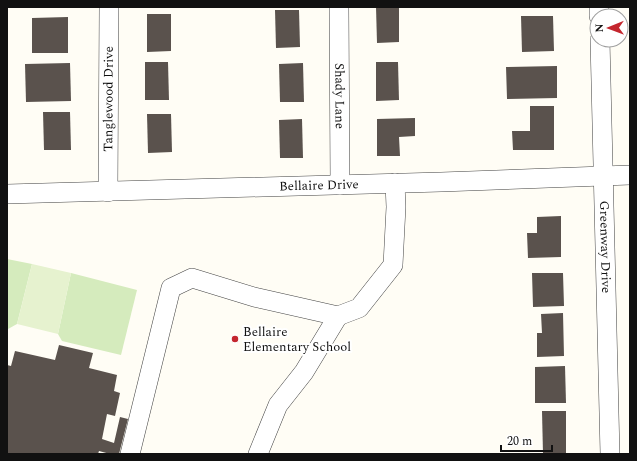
<svg xmlns="http://www.w3.org/2000/svg" width="637" height="461" font-family="Spectral,serif">
<rect width="100%" height="100%" fill="#fffdf5"/>
<!-- green -->
<g fill="#d5ebbd">
<path d="M 7,259 L 32,264 L 17,324 L 8,329 L 7,328 Z"/>
<path d="M 71,273 L 137,290 L 121,355 L 62,341 L 58,334 Z"/>
</g>
<!-- pitch -->
<path fill="#e6f2cf" d="M 32,264 L 71,273 L 58,334 L 17,324 Z"/>
<!-- building -->
<g fill="#5a524d">
<path d="M 376,7 L 399,7 L 399,42 L 377,43 Z"/>
<path d="M 275,10 L 299,10 L 300,47 L 276,48 Z"/>
<path d="M 147,14 L 171,14 L 171,51 L 147,52 Z"/>
<path d="M 521,16 L 553,16 L 554,51 L 522,52 Z"/>
<path d="M 68,17 L 68,53 L 32,53 L 32,18 Z"/>
<path d="M 145,62 L 168,62 L 169,100 L 145,100 Z"/>
<path d="M 376,62 L 398,62 L 399,100 L 376,101 Z"/>
<path d="M 70,63 L 71,101 L 26,102 L 25,64 Z"/>
<path d="M 303,63 L 304,102 L 280,102 L 279,64 Z"/>
<path d="M 557,66 L 557,98 L 507,99 L 506,67 Z"/>
<path d="M 530,106 L 554,106 L 554,150 L 513,150 L 512,131 L 530,131 Z"/>
<path d="M 43,112 L 70,112 L 71,150 L 44,150 Z"/>
<path d="M 147,114 L 171,114 L 172,152 L 148,153 Z"/>
<path d="M 415,118 L 415,136 L 399,137 L 400,156 L 377,156 L 377,119 Z"/>
<path d="M 302,119 L 303,158 L 280,158 L 279,120 Z"/>
<path d="M 561,216 L 561,257 L 528,258 L 527,233 L 537,233 L 537,217 Z"/>
<path d="M 532,273 L 563,273 L 564,306 L 533,307 Z"/>
<path d="M 563,313 L 564,356 L 537,357 L 537,333 L 542,333 L 541,314 Z"/>
<path d="M 59,345 L 93,353 L 89,368 L 117,375 L 114,391 L 120,393 L 115,416 L 107,414 L 102,439 L 114,443 L 120,417 L 128,419 L 119,454 L 110,454 L 99,451 L 98,454 L 7,454 L 7,365 L 11,366 L 15,351 L 55,360 Z"/>
<path d="M 565,366 L 566,403 L 535,403 L 535,367 Z"/>
<path d="M 542,411 L 566,411 L 566,454 L 543,454 Z"/>
</g>
<g fill="none" stroke-linecap="round" stroke-linejoin="round">
<defs>
<g id="minor">
<path id="s1" d="M 339,7 L 340,185"/>
<path d="M 599,7 L 599,16"/>
<path id="s2" d="M 600,40 L 610,454"/>
<path id="s3" d="M 108,192 L 109,7"/>
<path id="s4" d="M 7,194 L 441,182 L 630,175"/>
<path d="M 130,454 L 171,288 L 192,278 L 254,297 L 338,316 L 359,308 L 393,265 L 396,207 L 395,183"/>
<path d="M 258,454 L 278,405 L 304,372 L 338,316"/>
</g>
</defs>
<!-- minor casing -->
<use href="#minor" stroke="#444" stroke-width="20"/>
<!-- minor -->
<use href="#minor" stroke="#fff" stroke-width="19"/>
</g>
<!-- markers -->
<circle fill="#c4262e" stroke="#fff" stroke-width="1.5" cx="235" cy="339" r="4"/>
<g text-anchor="middle" dominant-baseline="central" stroke-width="4" stroke-linejoin="round" paint-order="stroke">
<!-- street labels -->
<g font-size="13" fill="#111" stroke="#fff">
<text stroke="none"><textPath href="#s1" startOffset="89">Shady Lane</textPath></text>
<text stroke="none"><textPath href="#s3" startOffset="93">Tanglewood Drive</textPath></text>
<text stroke="none"><textPath href="#s4" startOffset="312">Bellaire Drive</textPath></text>
<text stroke="none"><textPath href="#s2" startOffset="207">Greenway Drive</textPath></text>
</g>
<!-- poi labels -->
<g font-size="13" fill="#111" stroke="#fff" text-anchor="start">
<text x="243" y="332">Bellaire<tspan x="243" dy="15">Elementary School</tspan></text>
</g>
</g>
<!-- border -->
<rect width="637" height="461" fill="none" stroke="#111111" stroke-width="16"/>
<!-- north arrow -->
<g transform="translate(609 28) rotate(269)"><circle r="19" fill="#ffffff" stroke="#a0a0a0"/>
<path d="M0-3L7 15L0 10L-7 15Z" fill="#c4262e"/>
<text y="-6" font-size="11" font-weight="bold" text-anchor="middle" fill="#111111">N</text>
</g>
<!-- scale -->
<path d="M501 445v6h51v-6" fill="none" stroke="#111111" stroke-width="2"/>
<text x="507" y="445" font-size="12" fill="#111111" stroke="#ffffff" stroke-width="3" paint-order="stroke">20 m</text>
</svg>
